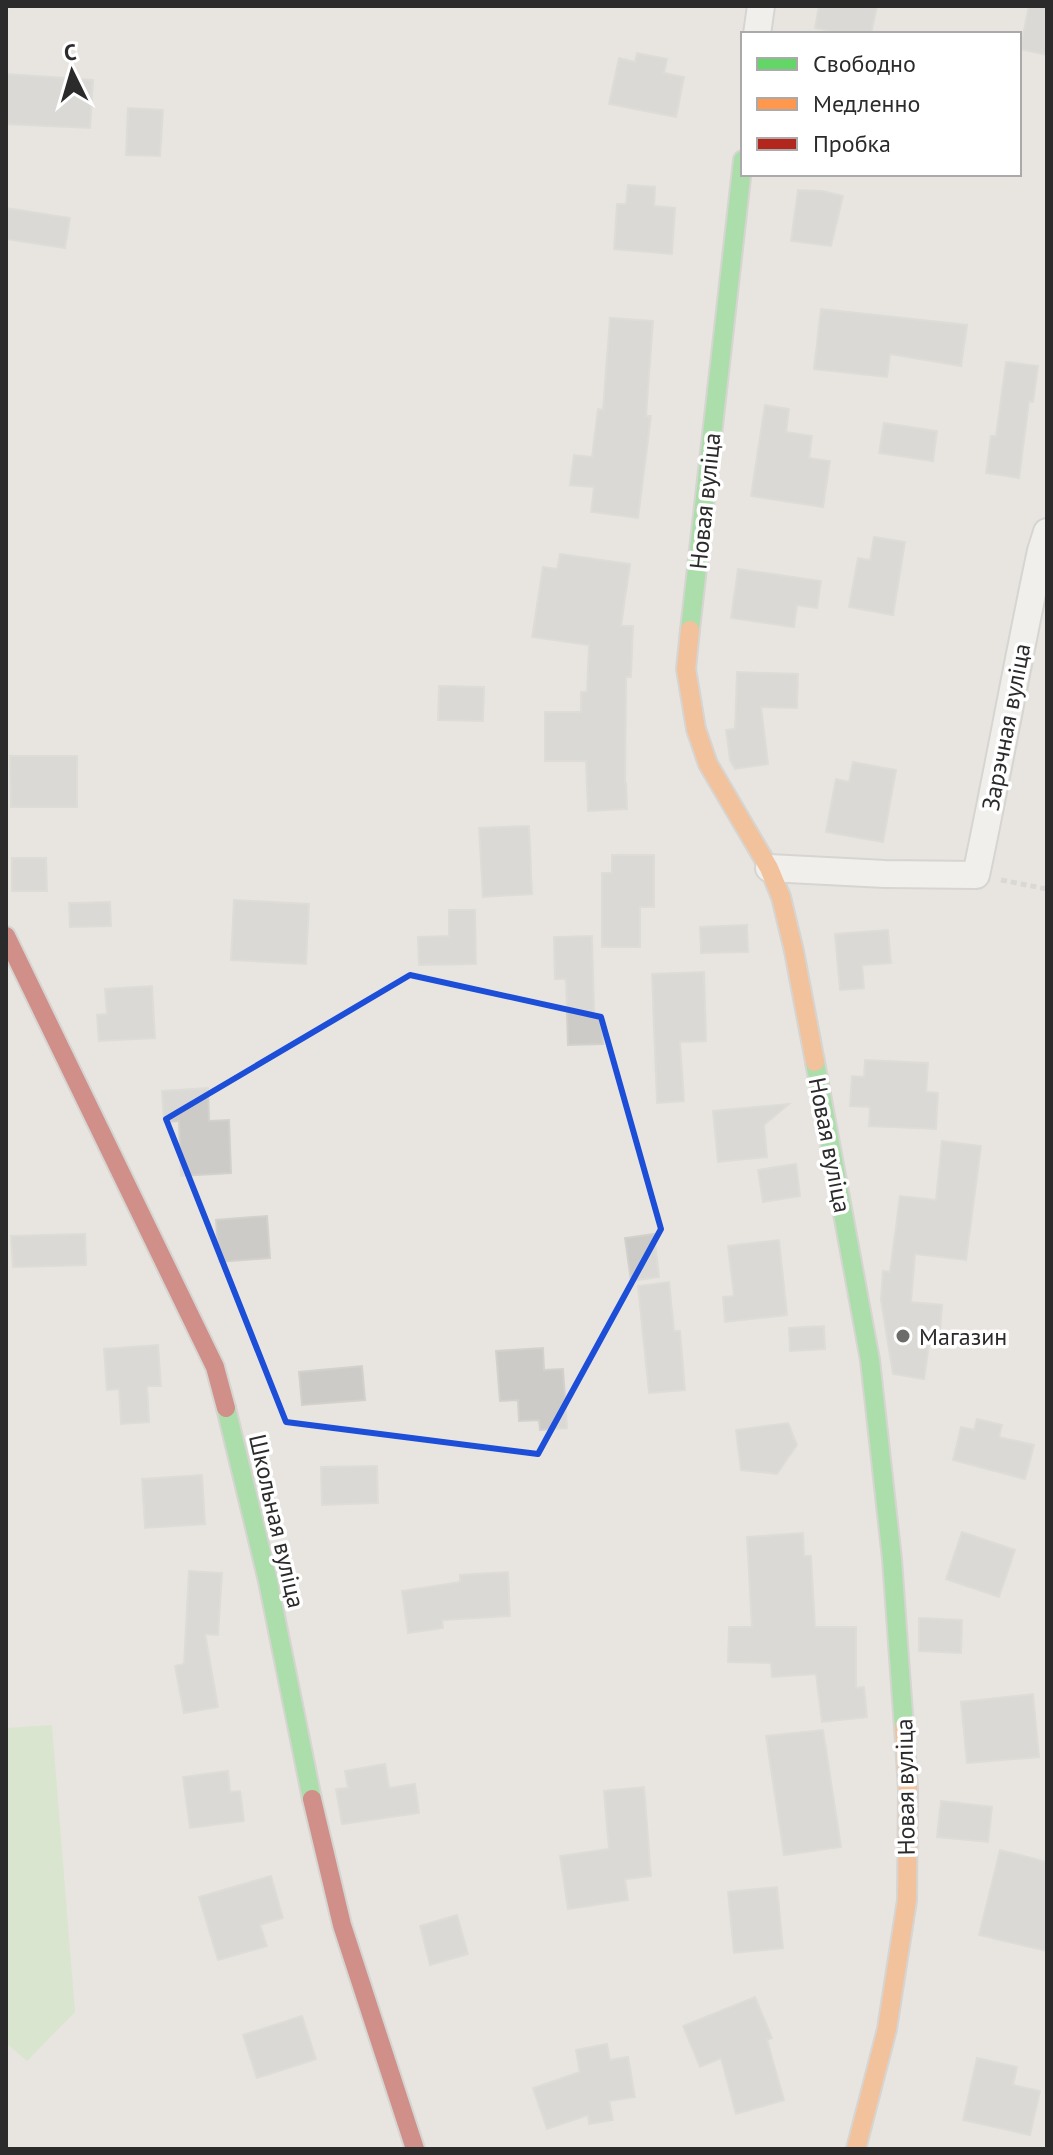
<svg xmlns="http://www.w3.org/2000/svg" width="1053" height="2155" font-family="'PT Sans',sans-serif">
<rect width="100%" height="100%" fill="#e8e5e0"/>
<!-- green -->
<path fill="#cae4ba" d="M 52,1725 L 75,2012 L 27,2061 L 6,2043 L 6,1728 Z"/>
<!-- building -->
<g fill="#cdcbc7" stroke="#d3d1cc" stroke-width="2">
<path d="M 819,6 L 877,6 L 871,34 L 845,34 L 815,28 Z"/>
<path d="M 1029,6 L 1047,6 L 1047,55 L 1020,49 Z"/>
<path d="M 637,53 L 667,59 L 664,73 L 684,77 L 676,117 L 609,104 L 619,58 L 635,62 Z"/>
<path d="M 6,74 L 93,80 L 90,128 L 6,124 Z"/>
<path d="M 128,108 L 163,110 L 160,156 L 126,155 Z"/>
<path d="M 628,185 L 655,187 L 654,206 L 675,208 L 672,254 L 614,249 L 617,204 L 626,204 Z"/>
<path d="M 798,190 L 822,191 L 843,196 L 831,246 L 791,241 Z"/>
<path d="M 6,208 L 70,218 L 65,248 L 6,239 Z"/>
<path d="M 821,309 L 967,325 L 961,366 L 890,354 L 887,377 L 814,369 Z"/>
<path d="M 610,318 L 653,321 L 646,416 L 651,416 L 638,518 L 591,512 L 594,487 L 570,485 L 574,455 L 592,457 L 598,409 L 603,410 Z"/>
<path d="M 1006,362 L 1038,366 L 1033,402 L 1029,401 L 1019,478 L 986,473 L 991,436 L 996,436 Z"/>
<path d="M 765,405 L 789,409 L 786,432 L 812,436 L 809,458 L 830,461 L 823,507 L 751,496 Z"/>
<path d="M 884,423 L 937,431 L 933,461 L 879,453 Z"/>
<path d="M 874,537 L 905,542 L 893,615 L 849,607 L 858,558 L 870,560 Z"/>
<path d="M 560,554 L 630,564 L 621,626 L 633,626 L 631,677 L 626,677 L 625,783 L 626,783 L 627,809 L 588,811 L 586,761 L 545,761 L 545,712 L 581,712 L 581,692 L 587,692 L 589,645 L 532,637 L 543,567 L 557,569 Z"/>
<path d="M 738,569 L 821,581 L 817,608 L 797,605 L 794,627 L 731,618 Z"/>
<path d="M 737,672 L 798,674 L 797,708 L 761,707 L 768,764 L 735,769 L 730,760 L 726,730 L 735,729 Z"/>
<path d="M 439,686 L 484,687 L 483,721 L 438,720 Z"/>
<path d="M 10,756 L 77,756 L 77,807 L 11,807 Z"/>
<path d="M 853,762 L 896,770 L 883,842 L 826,832 L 836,779 L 849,782 Z"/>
<path d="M 529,826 L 532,894 L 483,897 L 479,828 Z"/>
<path d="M 612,855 L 654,855 L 654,907 L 640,907 L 640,947 L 602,947 L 602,873 L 612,873 Z"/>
<path d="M 12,858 L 46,858 L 47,891 L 12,891 Z"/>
<path d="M 234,900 L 309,904 L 306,964 L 231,960 Z"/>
<path d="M 110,902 L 111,926 L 70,927 L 69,903 Z"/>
<path d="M 449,910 L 475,910 L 476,964 L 419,965 L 418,937 L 449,936 Z"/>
<path d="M 747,925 L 748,952 L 701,953 L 700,927 Z"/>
<path d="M 888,930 L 891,963 L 862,965 L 864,988 L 840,990 L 835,934 Z"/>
<path d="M 592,936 L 594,1014 L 602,1014 L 603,1044 L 568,1045 L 566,979 L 555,979 L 554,937 Z"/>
<path d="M 704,972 L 706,1041 L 680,1042 L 684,1101 L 657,1103 L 652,974 Z"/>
<path d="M 152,986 L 155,1038 L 99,1041 L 97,1015 L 107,1014 L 105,989 Z"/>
<path d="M 865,1060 L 928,1063 L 926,1092 L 938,1093 L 936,1129 L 869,1126 L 870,1107 L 850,1106 L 852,1076 L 864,1077 Z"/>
<path d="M 208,1088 L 209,1121 L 229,1120 L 231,1173 L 181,1176 L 179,1121 L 164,1122 L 162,1091 Z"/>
<path d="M 789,1104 L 764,1125 L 767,1157 L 718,1162 L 713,1111 Z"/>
<path d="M 942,1141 L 981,1146 L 966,1260 L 915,1254 L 911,1302 L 942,1305 L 939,1346 L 929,1345 L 924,1379 L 893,1374 L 881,1300 L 883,1271 L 890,1272 L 900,1196 L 936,1200 Z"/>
<path d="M 796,1164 L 800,1196 L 763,1202 L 758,1170 Z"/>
<path d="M 267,1216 L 270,1258 L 219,1262 L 216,1220 Z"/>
<path d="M 85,1234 L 86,1265 L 13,1267 L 11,1236 Z"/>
<path d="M 654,1234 L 659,1277 L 631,1281 L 625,1238 Z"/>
<path d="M 779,1240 L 787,1315 L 725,1322 L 723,1297 L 734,1296 L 728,1246 Z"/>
<path d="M 669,1282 L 674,1331 L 680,1331 L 685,1390 L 649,1393 L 638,1286 Z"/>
<path d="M 824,1326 L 825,1349 L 790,1351 L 789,1328 Z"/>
<path d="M 158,1345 L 161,1386 L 147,1386 L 149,1422 L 121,1424 L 119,1389 L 107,1390 L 104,1349 Z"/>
<path d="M 543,1348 L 544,1370 L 563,1369 L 567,1428 L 540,1430 L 539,1420 L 519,1421 L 518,1400 L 500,1401 L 496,1351 Z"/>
<path d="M 362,1366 L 365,1400 L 302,1405 L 299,1372 Z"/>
<path d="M 977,1419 L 1002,1425 L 999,1437 L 1034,1445 L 1025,1479 L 953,1460 L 961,1427 L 974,1430 Z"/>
<path d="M 788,1423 L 797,1445 L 777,1474 L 741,1470 L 736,1430 Z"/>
<path d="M 377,1466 L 378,1503 L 322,1505 L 321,1467 Z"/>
<path d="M 202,1475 L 205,1524 L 145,1528 L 142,1479 Z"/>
<path d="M 962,1532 L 1015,1550 L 999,1597 L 946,1579 Z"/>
<path d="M 803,1533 L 804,1556 L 811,1556 L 815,1627 L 856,1627 L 856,1688 L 864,1687 L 867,1717 L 822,1722 L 816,1674 L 772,1677 L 771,1663 L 728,1662 L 729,1627 L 752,1627 L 747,1537 Z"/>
<path d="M 189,1571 L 222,1573 L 218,1635 L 205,1634 L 218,1707 L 184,1713 L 175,1666 L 184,1664 Z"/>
<path d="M 508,1572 L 510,1616 L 442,1620 L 443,1628 L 408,1633 L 402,1591 L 460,1582 L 460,1575 Z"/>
<path d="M 919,1618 L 962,1620 L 961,1653 L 919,1651 Z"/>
<path d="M 1033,1694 L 1039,1757 L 967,1763 L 961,1702 Z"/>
<path d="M 823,1730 L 841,1847 L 784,1855 L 766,1736 Z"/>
<path d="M 385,1764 L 389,1788 L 415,1784 L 419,1813 L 342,1824 L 336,1789 L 348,1788 L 345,1771 Z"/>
<path d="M 228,1771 L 230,1792 L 240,1791 L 244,1821 L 190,1828 L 183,1777 Z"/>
<path d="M 644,1787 L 651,1876 L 625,1879 L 628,1900 L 568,1909 L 560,1856 L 609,1849 L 604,1791 Z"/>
<path d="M 941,1801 L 992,1807 L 988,1842 L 937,1837 Z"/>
<path d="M 1000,1850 L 1047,1862 L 1047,1951 L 979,1935 Z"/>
<path d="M 271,1876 L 283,1918 L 260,1925 L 267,1946 L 218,1960 L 199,1897 Z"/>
<path d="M 777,1887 L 783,1948 L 734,1953 L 728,1892 Z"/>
<path d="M 457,1915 L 468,1954 L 430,1965 L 420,1926 Z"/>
<path d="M 755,1997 L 772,2038 L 767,2040 L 784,2100 L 736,2114 L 721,2058 L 700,2067 L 683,2026 Z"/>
<path d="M 302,2016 L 316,2059 L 257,2078 L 243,2035 Z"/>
<path d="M 607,2044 L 610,2060 L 628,2057 L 635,2097 L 609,2101 L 613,2120 L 589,2124 L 588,2115 L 547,2129 L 533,2088 L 580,2072 L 576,2050 Z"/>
<path d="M 977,2058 L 1017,2067 L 1013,2085 L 1040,2091 L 1030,2135 L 963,2120 Z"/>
</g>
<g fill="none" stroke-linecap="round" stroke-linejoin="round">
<defs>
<g id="street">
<path d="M 757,34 L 761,6"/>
<path d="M 769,868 L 885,874 L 976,875 C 999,767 1018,658 1041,551 L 1047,532"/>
</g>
<g id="fast">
<path d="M 690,630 L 743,160"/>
<path d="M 815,1062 L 870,1360 L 892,1559 L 904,1728"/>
<path d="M 226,1408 L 268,1581 L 312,1799"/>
</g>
<g id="slow">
<path d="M 690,630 L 686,669 L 696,729 L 708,764 L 769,868 L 781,897 L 794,951 L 815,1062"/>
<path d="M 856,2149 L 887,2029 L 907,1900 L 908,1789 L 904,1728"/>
</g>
<g id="jam">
<path d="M 6,936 L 215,1367 L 226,1408"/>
<path d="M 312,1799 L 342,1925 L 415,2149"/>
</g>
</defs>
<!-- street casing -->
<use href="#street" stroke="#c2c1c1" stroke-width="30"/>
<!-- fast casing -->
<use href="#fast" stroke="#c2c1c1" stroke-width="22"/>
<!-- slow casing -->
<use href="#slow" stroke="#c2c1c1" stroke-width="22"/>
<!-- jam casing -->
<use href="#jam" stroke="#c2c1c1" stroke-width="22"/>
<!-- path -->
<path stroke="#c8c7c7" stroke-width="5" stroke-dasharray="6 4" stroke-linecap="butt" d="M 1001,880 L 1047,889"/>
<!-- street -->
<use href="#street" stroke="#fcfbfa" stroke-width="26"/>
<!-- fast -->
<use href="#fast" stroke="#63d668" stroke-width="18"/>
<!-- slow -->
<use href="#slow" stroke="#ff974d" stroke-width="18"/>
<!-- jam -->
<use href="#jam" stroke="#b3261e" stroke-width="18"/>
</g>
<!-- marked area -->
<path d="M0 0H1053V2155H0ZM 410,975 L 601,1017 L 661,1229 L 538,1454 L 286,1422 L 166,1119 Z" fill="#e8e5e0" fill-opacity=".55" fill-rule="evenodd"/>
<path fill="none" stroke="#1d4ed8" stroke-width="6" stroke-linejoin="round" d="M 410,975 L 601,1017 L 661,1229 L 538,1454 L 286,1422 L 166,1119 Z"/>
<!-- markers -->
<circle fill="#6d6c6a" stroke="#fff" stroke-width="3" cx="903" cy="1336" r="8"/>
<g text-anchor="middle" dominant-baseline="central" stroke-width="7" stroke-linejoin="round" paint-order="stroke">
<!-- street labels -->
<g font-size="24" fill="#2b2b2b" stroke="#fff">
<text transform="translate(705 501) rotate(-84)">Новая вуліца</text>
<text transform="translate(1006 727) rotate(-79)">Зарэчная вуліца</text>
<text transform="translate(830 1145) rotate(79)">Новая вуліца</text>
<text transform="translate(277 1521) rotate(77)">Школьная вуліца</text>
<text transform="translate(905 1787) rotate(-91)">Новая вуліца</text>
</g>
<!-- poi labels -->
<g font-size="24" fill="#2b2b2b" stroke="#fff" text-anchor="start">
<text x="919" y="1336">Магазин</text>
</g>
</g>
<!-- border -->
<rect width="1053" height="2155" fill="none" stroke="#2b2b2b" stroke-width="16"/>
<!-- legend -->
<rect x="741" y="32" width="280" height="144" fill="#ffffff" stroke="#aaaaaa" stroke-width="2"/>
<rect x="757" y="58" width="40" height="12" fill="#63d668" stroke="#aaaaaa" stroke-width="2"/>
<text x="813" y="72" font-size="24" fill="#2b2b2b">Свободно</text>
<rect x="757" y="98" width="40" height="12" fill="#ff974d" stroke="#aaaaaa" stroke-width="2"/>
<text x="813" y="112" font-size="24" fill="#2b2b2b">Медленно</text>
<rect x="757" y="138" width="40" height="12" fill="#b3261e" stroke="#aaaaaa" stroke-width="2"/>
<text x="813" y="152" font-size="24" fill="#2b2b2b">Пробка</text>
<!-- north arrow -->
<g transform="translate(72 72) rotate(355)" stroke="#ffffff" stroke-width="6" paint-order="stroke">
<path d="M0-6L14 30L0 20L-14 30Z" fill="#2b2b2b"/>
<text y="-12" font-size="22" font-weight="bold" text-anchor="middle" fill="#2b2b2b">С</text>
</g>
</svg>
